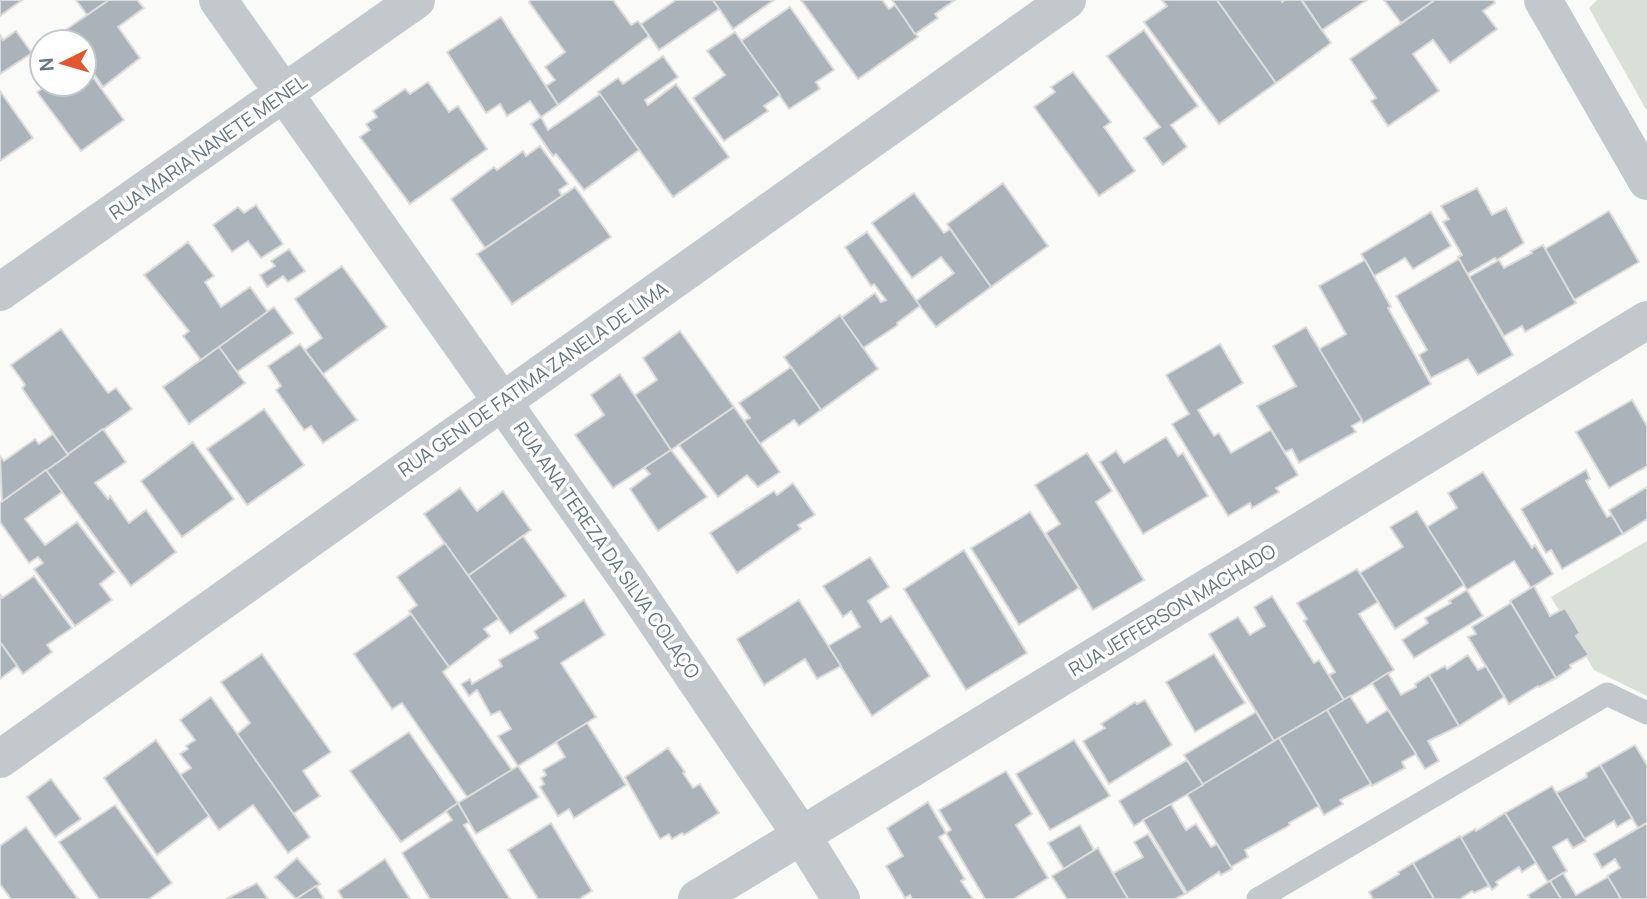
<svg xmlns="http://www.w3.org/2000/svg" width="1647" height="899" font-family="Manrope,sans-serif">
<rect width="100%" height="100%" fill="#fafaf8"/>
<!-- green -->
<g fill="#dadfd7">
<path d="M 1597,0 L 1647,0 L 1647,111 L 1589,8 Z"/>
<path d="M 1647,541 L 1647,696 L 1594,670 L 1551,597 Z"/>
</g>
<!-- building -->
<g fill="#aab3b9" stroke="#dcdcda" stroke-width="2">
<path d="M 0,0 L 22,0 L 0,16 Z"/>
<path d="M 76,0 L 109,0 L 87,15 Z"/>
<path d="M 109,0 L 137,0 L 144,8 L 118,27 L 140,58 L 103,87 L 84,59 L 84,42 L 72,42 L 64,31 Z"/>
<path d="M 531,0 L 613,0 L 631,25 L 638,21 L 649,36 L 558,105 L 546,86 L 555,80 L 545,67 L 565,52 L 529,2 Z"/>
<path d="M 676,0 L 713,0 L 719,9 L 659,50 L 641,24 Z"/>
<path d="M 713,0 L 774,0 L 733,29 Z"/>
<path d="M 801,0 L 882,0 L 889,9 L 895,5 L 918,37 L 858,79 Z"/>
<path d="M 892,0 L 955,0 L 935,14 L 938,18 L 915,34 Z"/>
<path d="M 1162,0 L 1217,0 L 1276,83 L 1219,124 L 1144,22 L 1167,6 Z"/>
<path d="M 1217,0 L 1281,0 L 1282,2 L 1285,0 L 1301,0 L 1331,43 L 1276,83 Z"/>
<path d="M 1302,0 L 1367,0 L 1322,30 Z"/>
<path d="M 1384,0 L 1435,0 L 1401,23 Z"/>
<path d="M 1435,0 L 1493,0 L 1495,3 L 1483,11 L 1497,29 L 1450,63 L 1433,40 L 1413,54 L 1439,91 L 1388,126 L 1371,101 L 1376,98 L 1350,59 Z"/>
<path d="M 790,7 L 834,70 L 816,82 L 820,89 L 789,109 L 741,41 Z"/>
<path d="M 501,17 L 558,105 L 541,117 L 530,101 L 507,116 L 500,104 L 486,113 L 447,52 Z"/>
<path d="M 1144,30 L 1198,106 L 1171,125 L 1187,147 L 1163,165 L 1144,138 L 1160,127 L 1107,56 Z"/>
<path d="M 16,31 L 32,53 L 0,74 L 0,35 L 3,40 Z"/>
<path d="M 735,32 L 780,95 L 764,106 L 768,111 L 724,141 L 693,98 L 725,75 L 707,51 Z"/>
<path d="M 663,56 L 678,77 L 645,100 L 648,105 L 676,84 L 729,157 L 673,197 L 598,92 L 618,78 L 623,84 Z"/>
<path d="M 84,65 L 124,120 L 81,151 L 37,92 L 49,84 L 84,84 Z"/>
<path d="M 1073,72 L 1111,122 L 1104,127 L 1135,171 L 1099,196 L 1034,107 L 1055,92 L 1051,87 Z"/>
<path d="M 428,82 L 449,112 L 458,106 L 487,149 L 410,204 L 360,137 L 370,130 L 366,124 L 377,117 L 373,111 L 405,89 L 410,94 Z"/>
<path d="M 0,91 L 33,138 L 0,161 Z"/>
<path d="M 600,94 L 639,150 L 584,190 L 556,154 L 553,156 L 531,124 L 541,117 L 548,130 Z"/>
<path d="M 540,146 L 568,184 L 559,190 L 562,196 L 485,248 L 451,199 L 494,167 L 497,170 L 523,151 L 526,156 Z"/>
<path d="M 1003,183 L 1048,246 L 991,287 L 947,224 Z"/>
<path d="M 575,187 L 611,237 L 512,304 L 477,254 Z"/>
<path d="M 1477,188 L 1492,215 L 1506,208 L 1524,243 L 1497,260 L 1495,258 L 1467,274 L 1458,257 L 1462,255 L 1443,222 L 1449,219 L 1441,206 Z"/>
<path d="M 914,193 L 944,233 L 950,229 L 991,287 L 936,327 L 916,301 L 954,273 L 941,257 L 912,278 L 872,223 Z"/>
<path d="M 256,205 L 283,244 L 261,258 L 248,241 L 232,252 L 213,225 L 238,207 L 244,213 Z"/>
<path d="M 1609,211 L 1639,262 L 1574,300 L 1545,249 Z"/>
<path d="M 1431,212 L 1451,246 L 1413,269 L 1405,258 L 1374,276 L 1361,254 Z"/>
<path d="M 867,232 L 920,306 L 897,323 L 898,325 L 863,348 L 841,318 L 875,293 L 881,302 L 886,300 L 874,284 L 871,286 L 845,247 Z"/>
<path d="M 188,242 L 214,276 L 205,282 L 221,307 L 250,287 L 268,312 L 201,360 L 183,336 L 189,331 L 144,275 Z"/>
<path d="M 1543,245 L 1576,303 L 1525,332 L 1522,326 L 1504,336 L 1469,277 L 1499,260 L 1504,268 L 1532,253 L 1531,251 Z"/>
<path d="M 289,249 L 305,271 L 288,282 L 283,276 L 267,287 L 260,275 L 275,266 L 271,261 Z"/>
<path d="M 1459,259 L 1513,355 L 1478,375 L 1468,359 L 1431,378 L 1419,355 L 1427,350 L 1396,296 Z"/>
<path d="M 1365,260 L 1391,307 L 1388,308 L 1431,384 L 1363,423 L 1319,349 L 1346,334 L 1319,286 Z"/>
<path d="M 342,266 L 387,327 L 323,374 L 305,350 L 322,338 L 295,299 Z"/>
<path d="M 274,307 L 293,333 L 237,372 L 219,347 Z"/>
<path d="M 840,315 L 878,369 L 821,410 L 784,357 Z"/>
<path d="M 1306,327 L 1362,420 L 1352,426 L 1356,432 L 1299,463 L 1292,449 L 1285,452 L 1257,406 L 1296,386 L 1273,346 Z"/>
<path d="M 61,329 L 108,393 L 116,388 L 132,409 L 68,455 L 22,388 L 25,385 L 11,365 Z"/>
<path d="M 680,331 L 734,407 L 671,450 L 635,395 L 657,380 L 643,358 Z"/>
<path d="M 300,344 L 357,420 L 323,443 L 311,426 L 304,430 L 276,390 L 281,386 L 268,366 Z"/>
<path d="M 1220,344 L 1243,383 L 1198,410 L 1214,436 L 1219,433 L 1231,453 L 1271,430 L 1298,475 L 1276,488 L 1279,492 L 1252,508 L 1250,503 L 1228,516 L 1172,424 L 1189,414 L 1166,375 Z"/>
<path d="M 219,347 L 245,383 L 189,424 L 163,387 Z"/>
<path d="M 791,367 L 821,410 L 799,426 L 794,420 L 760,444 L 744,421 L 750,418 L 739,403 Z"/>
<path d="M 620,374 L 671,450 L 613,488 L 575,435 L 604,415 L 591,395 Z"/>
<path d="M 1632,400 L 1647,426 L 1647,466 L 1609,488 L 1576,432 Z"/>
<path d="M 734,407 L 780,472 L 758,487 L 747,475 L 718,497 L 679,445 Z"/>
<path d="M 264,409 L 304,465 L 247,505 L 207,449 Z"/>
<path d="M 103,429 L 126,462 L 95,483 L 108,499 L 110,496 L 129,523 L 146,510 L 176,552 L 131,586 L 46,470 Z"/>
<path d="M 53,434 L 68,455 L 2,502 L 0,456 L 4,461 L 35,439 L 39,444 Z"/>
<path d="M 1166,437 L 1178,456 L 1183,453 L 1208,496 L 1143,534 L 1100,462 L 1116,451 L 1124,463 Z"/>
<path d="M 193,442 L 234,499 L 182,537 L 141,481 Z"/>
<path d="M 671,450 L 707,497 L 658,531 L 630,489 L 650,474 L 644,468 Z"/>
<path d="M 1087,453 L 1112,491 L 1096,502 L 1144,580 L 1093,610 L 1046,533 L 1060,524 L 1035,485 Z"/>
<path d="M 46,470 L 62,492 L 25,519 L 45,545 L 77,522 L 115,572 L 100,584 L 112,600 L 75,626 L 34,569 L 43,563 L 38,557 L 29,563 L 0,522 L 0,503 Z"/>
<path d="M 1586,470 L 1590,479 L 1586,481 L 1607,517 L 1612,515 L 1623,534 L 1562,569 L 1551,550 L 1546,553 L 1521,509 Z"/>
<path d="M 1483,472 L 1532,548 L 1535,545 L 1553,574 L 1531,588 L 1514,561 L 1467,590 L 1427,527 L 1457,508 L 1448,493 Z"/>
<path d="M 793,483 L 815,515 L 798,525 L 801,529 L 737,573 L 710,533 L 774,491 L 777,495 Z"/>
<path d="M 1647,487 L 1647,519 L 1623,534 L 1609,510 Z"/>
<path d="M 460,488 L 477,511 L 503,491 L 531,530 L 468,576 L 424,514 Z"/>
<path d="M 1417,511 L 1464,585 L 1395,629 L 1360,573 L 1403,547 L 1390,527 Z"/>
<path d="M 1030,512 L 1079,588 L 1019,625 L 971,548 Z"/>
<path d="M 523,536 L 566,596 L 510,634 L 468,576 Z"/>
<path d="M 445,543 L 499,619 L 484,629 L 490,636 L 449,667 L 409,611 L 417,605 L 397,577 Z"/>
<path d="M 964,550 L 1027,653 L 966,690 L 904,589 Z"/>
<path d="M 870,557 L 889,587 L 868,601 L 881,622 L 891,616 L 930,676 L 872,716 L 828,646 L 860,627 L 851,611 L 843,617 L 823,586 Z"/>
<path d="M 1357,569 L 1378,602 L 1359,614 L 1394,670 L 1344,700 L 1329,675 L 1335,672 L 1304,621 L 1307,619 L 1297,603 Z"/>
<path d="M 34,576 L 72,628 L 47,645 L 52,652 L 23,674 L 0,642 L 0,594 L 2,598 Z"/>
<path d="M 1534,586 L 1550,616 L 1565,608 L 1580,633 L 1576,636 L 1589,655 L 1570,665 L 1571,668 L 1556,678 L 1510,601 Z"/>
<path d="M 1467,590 L 1483,616 L 1414,658 L 1402,640 L 1428,623 L 1425,618 L 1451,603 L 1449,601 Z"/>
<path d="M 1272,596 L 1314,663 L 1319,660 L 1344,700 L 1274,741 L 1209,634 L 1238,617 L 1250,635 L 1265,626 L 1254,607 Z"/>
<path d="M 584,600 L 605,635 L 561,663 L 596,717 L 518,766 L 498,736 L 511,729 L 500,711 L 491,715 L 477,690 L 469,696 L 461,684 L 470,679 L 472,684 L 502,666 L 499,660 L 538,638 L 534,631 Z"/>
<path d="M 799,600 L 841,666 L 817,679 L 805,659 L 764,685 L 737,639 Z"/>
<path d="M 1511,603 L 1556,678 L 1539,687 L 1538,686 L 1509,704 L 1468,637 L 1476,634 L 1472,627 Z"/>
<path d="M 411,614 L 449,667 L 443,672 L 512,770 L 467,797 L 402,703 L 392,709 L 354,654 Z"/>
<path d="M 0,642 L 17,666 L 0,679 Z"/>
<path d="M 262,654 L 331,752 L 303,771 L 320,796 L 293,814 L 237,734 L 250,723 L 221,682 Z"/>
<path d="M 1214,654 L 1245,703 L 1195,732 L 1166,682 Z"/>
<path d="M 1468,655 L 1478,670 L 1486,666 L 1504,697 L 1459,726 L 1429,675 L 1445,666 L 1447,669 Z"/>
<path d="M 1388,673 L 1401,695 L 1416,687 L 1415,684 L 1429,675 L 1459,726 L 1428,741 L 1439,761 L 1425,769 L 1372,683 Z"/>
<path d="M 1350,696 L 1367,723 L 1388,710 L 1416,754 L 1402,762 L 1405,768 L 1372,786 L 1327,710 Z"/>
<path d="M 211,697 L 310,837 L 288,853 L 253,805 L 219,830 L 180,775 L 191,768 L 180,754 L 188,749 L 186,746 L 195,740 L 180,720 Z"/>
<path d="M 1145,700 L 1172,745 L 1109,784 L 1083,741 L 1105,728 L 1101,724 L 1135,702 L 1137,704 Z"/>
<path d="M 1327,710 L 1371,784 L 1340,800 L 1343,804 L 1324,815 L 1279,738 Z"/>
<path d="M 1256,712 L 1274,741 L 1203,785 L 1184,755 Z"/>
<path d="M 587,723 L 626,785 L 574,818 L 569,809 L 558,816 L 540,787 L 544,784 L 541,778 L 546,775 L 543,770 L 565,757 L 556,742 Z"/>
<path d="M 409,732 L 458,803 L 401,842 L 350,771 Z"/>
<path d="M 1279,738 L 1319,806 L 1289,823 L 1290,825 L 1245,850 L 1248,857 L 1231,867 L 1187,794 Z"/>
<path d="M 156,740 L 209,816 L 157,855 L 104,778 Z"/>
<path d="M 1074,740 L 1110,796 L 1050,830 L 1016,774 Z"/>
<path d="M 1635,745 L 1647,765 L 1647,823 L 1638,828 L 1600,765 Z"/>
<path d="M 668,748 L 685,772 L 683,773 L 693,788 L 700,784 L 719,813 L 684,835 L 682,833 L 672,839 L 669,834 L 660,839 L 625,777 Z"/>
<path d="M 1187,760 L 1203,785 L 1134,826 L 1119,801 Z"/>
<path d="M 1600,765 L 1632,818 L 1617,827 L 1614,821 L 1584,839 L 1556,793 L 1587,777 L 1586,773 Z"/>
<path d="M 518,766 L 539,797 L 476,834 L 458,803 Z"/>
<path d="M 1006,771 L 1032,814 L 1016,825 L 1048,878 L 1014,899 L 985,899 L 946,833 L 951,830 L 939,810 Z"/>
<path d="M 51,779 L 81,819 L 55,837 L 27,797 Z"/>
<path d="M 1552,786 L 1586,841 L 1573,848 L 1567,839 L 1553,847 L 1567,871 L 1548,882 L 1505,813 Z"/>
<path d="M 928,802 L 946,833 L 939,837 L 965,879 L 961,881 L 973,899 L 912,899 L 910,895 L 905,898 L 886,866 L 903,856 L 887,828 Z"/>
<path d="M 458,803 L 469,822 L 464,825 L 510,899 L 430,899 L 402,853 L 452,820 L 446,811 Z"/>
<path d="M 1171,804 L 1186,830 L 1196,824 L 1211,847 L 1217,844 L 1232,869 L 1221,875 L 1219,872 L 1187,893 L 1143,820 Z"/>
<path d="M 115,805 L 172,883 L 149,899 L 99,899 L 59,842 Z"/>
<path d="M 1505,813 L 1536,863 L 1522,872 L 1519,867 L 1496,882 L 1498,885 L 1492,890 L 1460,838 L 1475,829 L 1476,831 Z"/>
<path d="M 551,823 L 592,891 L 579,899 L 538,899 L 508,850 Z"/>
<path d="M 1647,823 L 1647,899 L 1621,899 L 1607,876 L 1620,868 L 1615,859 L 1602,868 L 1594,854 Z"/>
<path d="M 1080,825 L 1094,850 L 1064,869 L 1048,843 Z"/>
<path d="M 26,827 L 78,899 L 11,899 L 0,884 L 0,846 Z"/>
<path d="M 1148,834 L 1185,894 L 1175,899 L 1128,899 L 1113,873 L 1143,857 L 1134,842 Z"/>
<path d="M 1460,836 L 1489,886 L 1474,893 L 1472,891 L 1460,899 L 1434,899 L 1413,863 Z"/>
<path d="M 1098,848 L 1128,899 L 1067,899 L 1052,876 Z"/>
<path d="M 297,858 L 320,884 L 296,899 L 275,877 Z"/>
<path d="M 385,859 L 410,899 L 343,899 L 338,891 Z"/>
<path d="M 1413,863 L 1434,899 L 1373,899 L 1369,892 L 1399,874 L 1398,872 Z"/>
<path d="M 1563,873 L 1576,895 L 1608,877 L 1621,899 L 1561,899 L 1550,881 Z"/>
<path d="M 1550,881 L 1561,899 L 1530,899 L 1528,895 Z"/>
<path d="M 257,883 L 268,899 L 226,899 Z"/>
<path d="M 316,886 L 324,899 L 295,899 L 296,899 Z"/>
</g>
<g fill="none" stroke-linecap="round" stroke-linejoin="round">
<!-- service -->
<path stroke="#c3c8cc" stroke-width="23" d="M 1258,899 L 1607,694 L 1647,713"/>
<!-- minor -->
<g stroke="#c3c8cc" stroke-width="38">
<path d="M 218,0 L 631,584 L 802,836 L 841,899"/>
<path d="M 1543,0 L 1647,181"/>
<path d="M 0,292 L 416,0"/>
<path d="M 0,759 L 1067,0"/>
<path d="M 697,899 L 1647,320"/>
</g>
</g>
<g text-anchor="middle" dominant-baseline="central" stroke-width="7" stroke-linejoin="round" paint-order="stroke">
<!-- street labels -->
<g font-size="19" fill="#657683" stroke="#fff">
<text transform="translate(208 147) rotate(-35)">RUA MARIA NANETE MENEL</text>
<text transform="translate(533 379) rotate(-35)">RUA GENI DE FATIMA ZANELA DE LIMA</text>
<text transform="translate(607 550) rotate(55)">RUA ANA TEREZA DA SILVA COLAÇO</text>
<text transform="translate(1172 610) rotate(-31)">RUA JEFFERSON MACHADO</text>
</g>
</g>
<!-- north arrow -->
<g transform="translate(63 63) rotate(265)"><circle r="33" fill="#ffffff" stroke="#c1c8cd" stroke-width="2"/>
<path d="M0-5L12 26L0 18L-12 26Z" fill="#e4572e"/>
<text y="-10" font-size="19" font-weight="bold" text-anchor="middle" fill="#657683">N</text>
</g>
</svg>
